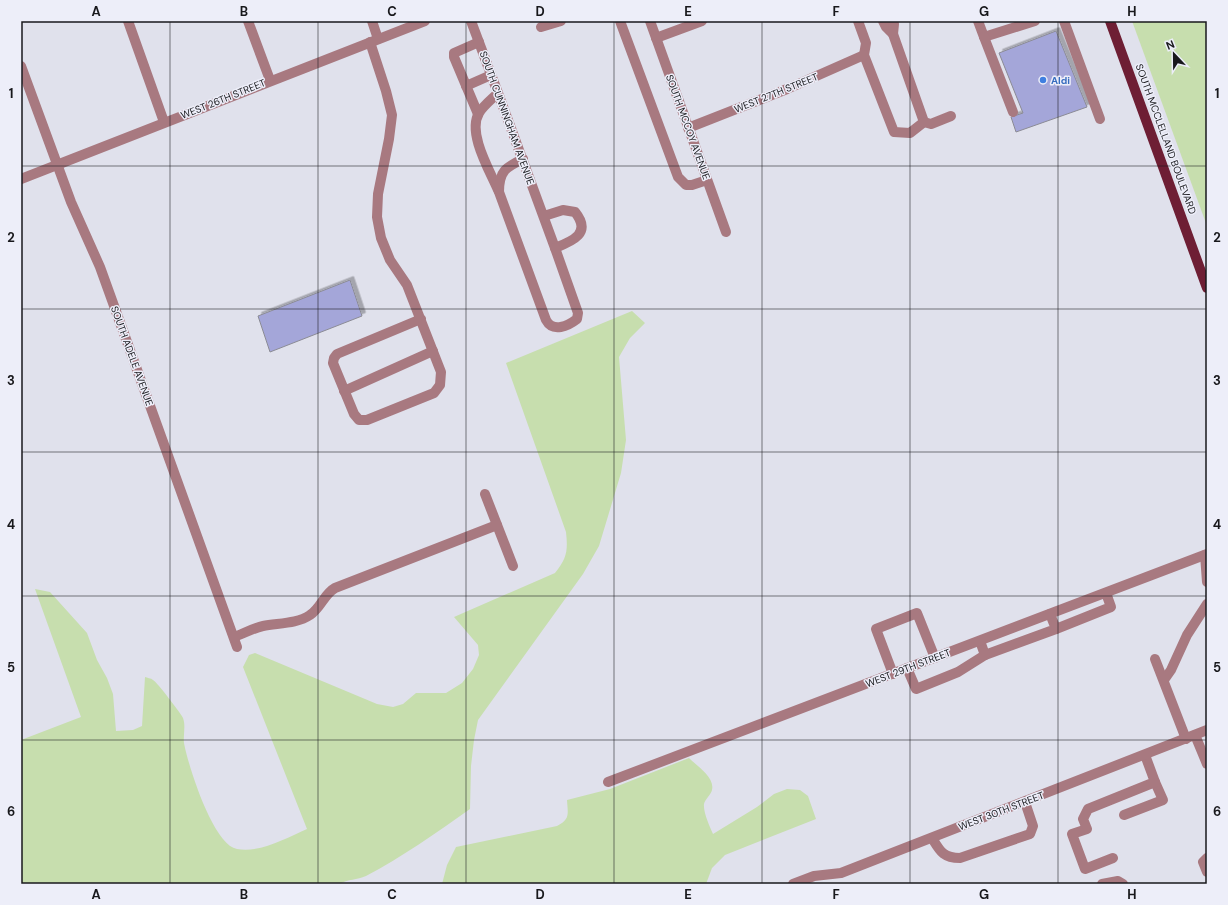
<svg xmlns="http://www.w3.org/2000/svg" width="1228" height="905" font-family="'DM Sans',sans-serif">
<defs>
<filter id="shadow"><feDropShadow dx="3.5" dy="-3.5" stdDeviation="0" flood-color="#0004"/></filter>
</defs>
<rect width="100%" height="100%" fill="#e0e1ec"/>
<!-- green -->
<g fill="#c7deae">
<path d="M 1132,21 L 1207,21 L 1207,226 Z"/>
<path d="M 632,311 L 645,323 L 630,338 L 619,357 L 626,440 L 621,473 L 599,546 L 583,574 L 478,720 L 474,740 L 471,766 L 470,809 C 436,833 402,857 366,876 C 357,880 348,879 339,884 L 21,884 L 21,740 L 81,717 L 35,589 L 50,592 L 87,633 L 97,660 L 107,678 L 113,694 L 116,731 L 133,730 L 142,726 L 145,677 C 147,678 151,678 153,680 C 157,682 182,715 183,718 C 186,726 183,735 184,743 C 188,765 213,845 237,849 C 261,853 286,838 307,829 L 243,667 L 249,655 L 255,653 L 377,704 L 393,707 L 403,704 L 416,693 L 446,693 L 462,683 L 473,669 L 479,655 L 478,645 L 454,617 L 555,573 C 567,558 568,551 566,532 L 506,363 Z"/>
<path d="M 689,758 C 697,766 715,777 712,790 C 711,795 705,799 704,804 C 703,812 710,827 713,834 L 757,807 L 774,794 L 787,789 L 800,790 L 808,796 L 816,819 L 725,855 L 712,868 L 706,884 L 442,884 L 447,865 L 456,847 L 557,826 C 570,819 568,815 567,800 L 610,789 Z"/>
</g>
<!-- building -->
<g fill="#a4a6d9" stroke="#8b8b95" filter="url(#shadow)">
<path d="M 1056,31 L 1087,107 L 1016,132 L 1011,117 L 1023,113 L 999,53 Z"/>
<path d="M 350,280 L 362,316 L 270,352 L 258,316 Z"/>
</g>
<g fill="none" stroke-linecap="round" stroke-linejoin="round">
<!-- minor -->
<g stroke="#a87980" stroke-width="10">
<path d="M 128,21 L 164,122"/>
<path d="M 248,21 L 270,80"/>
<path d="M 372,21 L 378,39"/>
<path d="M 471,21 L 498,93 L 555,248 C 573,241 592,233 575,212 L 563,210 L 544,216"/>
<path d="M 620,21 L 678,177 L 686,185 L 692,185 L 707,180"/>
<path d="M 650,21 L 726,232"/>
<path d="M 858,21 L 866,43 L 864,55 L 894,132 L 910,133 L 924,122 L 893,34 L 886,27 L 883,21"/>
<path d="M 978,21 L 984,37 L 1035,21"/>
<path d="M 1064,21 L 1100,119"/>
<path d="M 541,27 L 561,21"/>
<path d="M 893,34 L 894,24 L 893,21"/>
<path d="M 984,37 L 1013,112"/>
<path d="M 656,38 L 702,21"/>
<path d="M 370,42 L 386,91 L 392,115 L 389,139 L 378,194 L 377,217 L 381,238 L 390,260 L 407,285 L 441,372 L 440,385 L 434,393 L 367,420 L 359,420 L 354,414 L 333,363 L 334,358 L 337,354 L 421,319"/>
<path d="M 21,66 L 71,202 L 100,267 L 237,647"/>
<path d="M 466,86 L 491,75"/>
<path d="M 498,93 C 492,99 483,106 479,113 C 467,133 490,171 498,190"/>
<path d="M 478,114 L 454,57 L 454,53 L 479,42"/>
<path d="M 924,122 L 931,124 L 951,116"/>
<path d="M 688,128 L 787,89 L 864,55"/>
<path d="M 523,159 C 506,167 499,171 499,192 L 546,320 C 553,333 568,326 577,319 L 578,313 L 555,248"/>
<path d="M 21,179 L 425,21"/>
<path d="M 344,391 L 433,351"/>
<path d="M 485,494 L 513,566"/>
<path d="M 1205,555 L 1207,582"/>
<path d="M 1056,629 L 1111,607 L 1106,593"/>
<path d="M 234,637 C 243,634 253,628 263,626 C 278,623 297,624 310,615 C 321,608 324,594 335,588 L 497,525"/>
<path d="M 985,655 L 1056,629 L 1050,614"/>
<path d="M 1155,659 L 1186,739"/>
<path d="M 907,668 L 916,689 L 958,672 L 985,655 L 980,641"/>
<path d="M 893,674 L 876,629 L 917,613 L 935,658"/>
<path d="M 1164,680 L 1171,670 L 1187,635 L 1207,604"/>
<path d="M 1195,735 L 1207,764"/>
<path d="M 608,782 L 1207,554"/>
<path d="M 1124,815 L 1163,800 L 1155,782"/>
<path d="M 932,838 C 940,851 943,858 960,858 L 1030,834 L 1033,826 L 1025,802"/>
<path d="M 1113,858 L 1085,869 L 1072,834 L 1087,829 L 1083,819 L 1088,809 L 1155,782 L 1145,755"/>
<path d="M 1207,858 L 1203,862 L 1207,872"/>
<path d="M 793,884 L 814,876 L 841,873 L 1207,730"/>
<path d="M 1102,884 L 1118,881 L 1123,884"/>
</g>
<!-- major -->
<path stroke="#6e1e34" stroke-width="10" d="M 1110,21 L 1207,288"/>
</g>
<!-- grid -->
<path fill="none" stroke="#18181c" stroke-width="1" stroke-opacity="0.55" d="M 170,21 L 170,884M 318,21 L 318,884M 466,21 L 466,884M 614,21 L 614,884M 762,21 L 762,884M 910,21 L 910,884M 1058,21 L 1058,884M 21,166 L 1207,166M 21,309 L 1207,309M 21,452 L 1207,452M 21,596 L 1207,596M 21,740 L 1207,740"/>
<!-- markers -->
<circle fill="#3f7fe0" stroke="#edeef9" stroke-width="1.5" cx="1043" cy="80" r="4"/>
<g text-anchor="middle" dominant-baseline="central" stroke-width="3" stroke-linejoin="round" paint-order="stroke">
<!-- shop labels -->
<g font-size="10" font-weight="bold" fill="#366cbe" stroke="#edeef9" text-anchor="start">
<text x="1051" y="80">Aldi</text>
</g>
<!-- street labels -->
<g font-size="10" fill="#18181c" stroke="#edeef9">
<text transform="translate(776 93) rotate(-22)">WEST 27TH STREET</text>
<text transform="translate(223 99) rotate(-22)">WEST 26TH STREET</text>
<text transform="translate(507 118) rotate(70)">SOUTH CUNNINGHAM AVENUE</text>
<text transform="translate(688 127) rotate(70)">SOUTH MCCOY AVENUE</text>
<text transform="translate(1166 139) rotate(70)">SOUTH MCCLELLAND BOULEVARD</text>
<text transform="translate(132 356) rotate(70)">SOUTH ADELE AVENUE</text>
<text transform="translate(908 668) rotate(-21)">WEST 29TH STREET</text>
<text transform="translate(1001 811) rotate(-21)">WEST 30TH STREET</text>
</g>
</g>
<!-- border -->
<rect width="1228" height="905" fill="none" stroke="#edeef9" stroke-width="44"/>
<!-- north arrow -->
<g transform="translate(1174 54) rotate(338)" stroke="#edeef9" stroke-width="3" paint-order="stroke">
<path d="M0-3L7 15L0 10L-7 15Z" fill="#18181c"/>
<text y="-6" font-size="11" font-weight="bold" text-anchor="middle" fill="#18181c">N</text>
</g>
<rect x="22" y="22" width="1184" height="861" fill="none" stroke="#18181c" stroke-width="1.5"/>
<g font-size="13" text-anchor="middle" font-weight="bold" fill="#18181c">
<text x="96" y="16">A</text>
<text x="244" y="16">B</text>
<text x="392" y="16">C</text>
<text x="540" y="16">D</text>
<text x="688" y="16">E</text>
<text x="836" y="16">F</text>
<text x="984" y="16">G</text>
<text x="1132" y="16">H</text>
<text x="11" y="98">1</text>
<text x="1217" y="98">1</text>
<text x="11" y="242">2</text>
<text x="1217" y="242">2</text>
<text x="11" y="385">3</text>
<text x="1217" y="385">3</text>
<text x="11" y="529">4</text>
<text x="1217" y="529">4</text>
<text x="11" y="672">5</text>
<text x="1217" y="672">5</text>
<text x="11" y="816">6</text>
<text x="1217" y="816">6</text>
<text x="96" y="899">A</text>
<text x="244" y="899">B</text>
<text x="392" y="899">C</text>
<text x="540" y="899">D</text>
<text x="688" y="899">E</text>
<text x="836" y="899">F</text>
<text x="984" y="899">G</text>
<text x="1132" y="899">H</text>
</g>
</svg>
